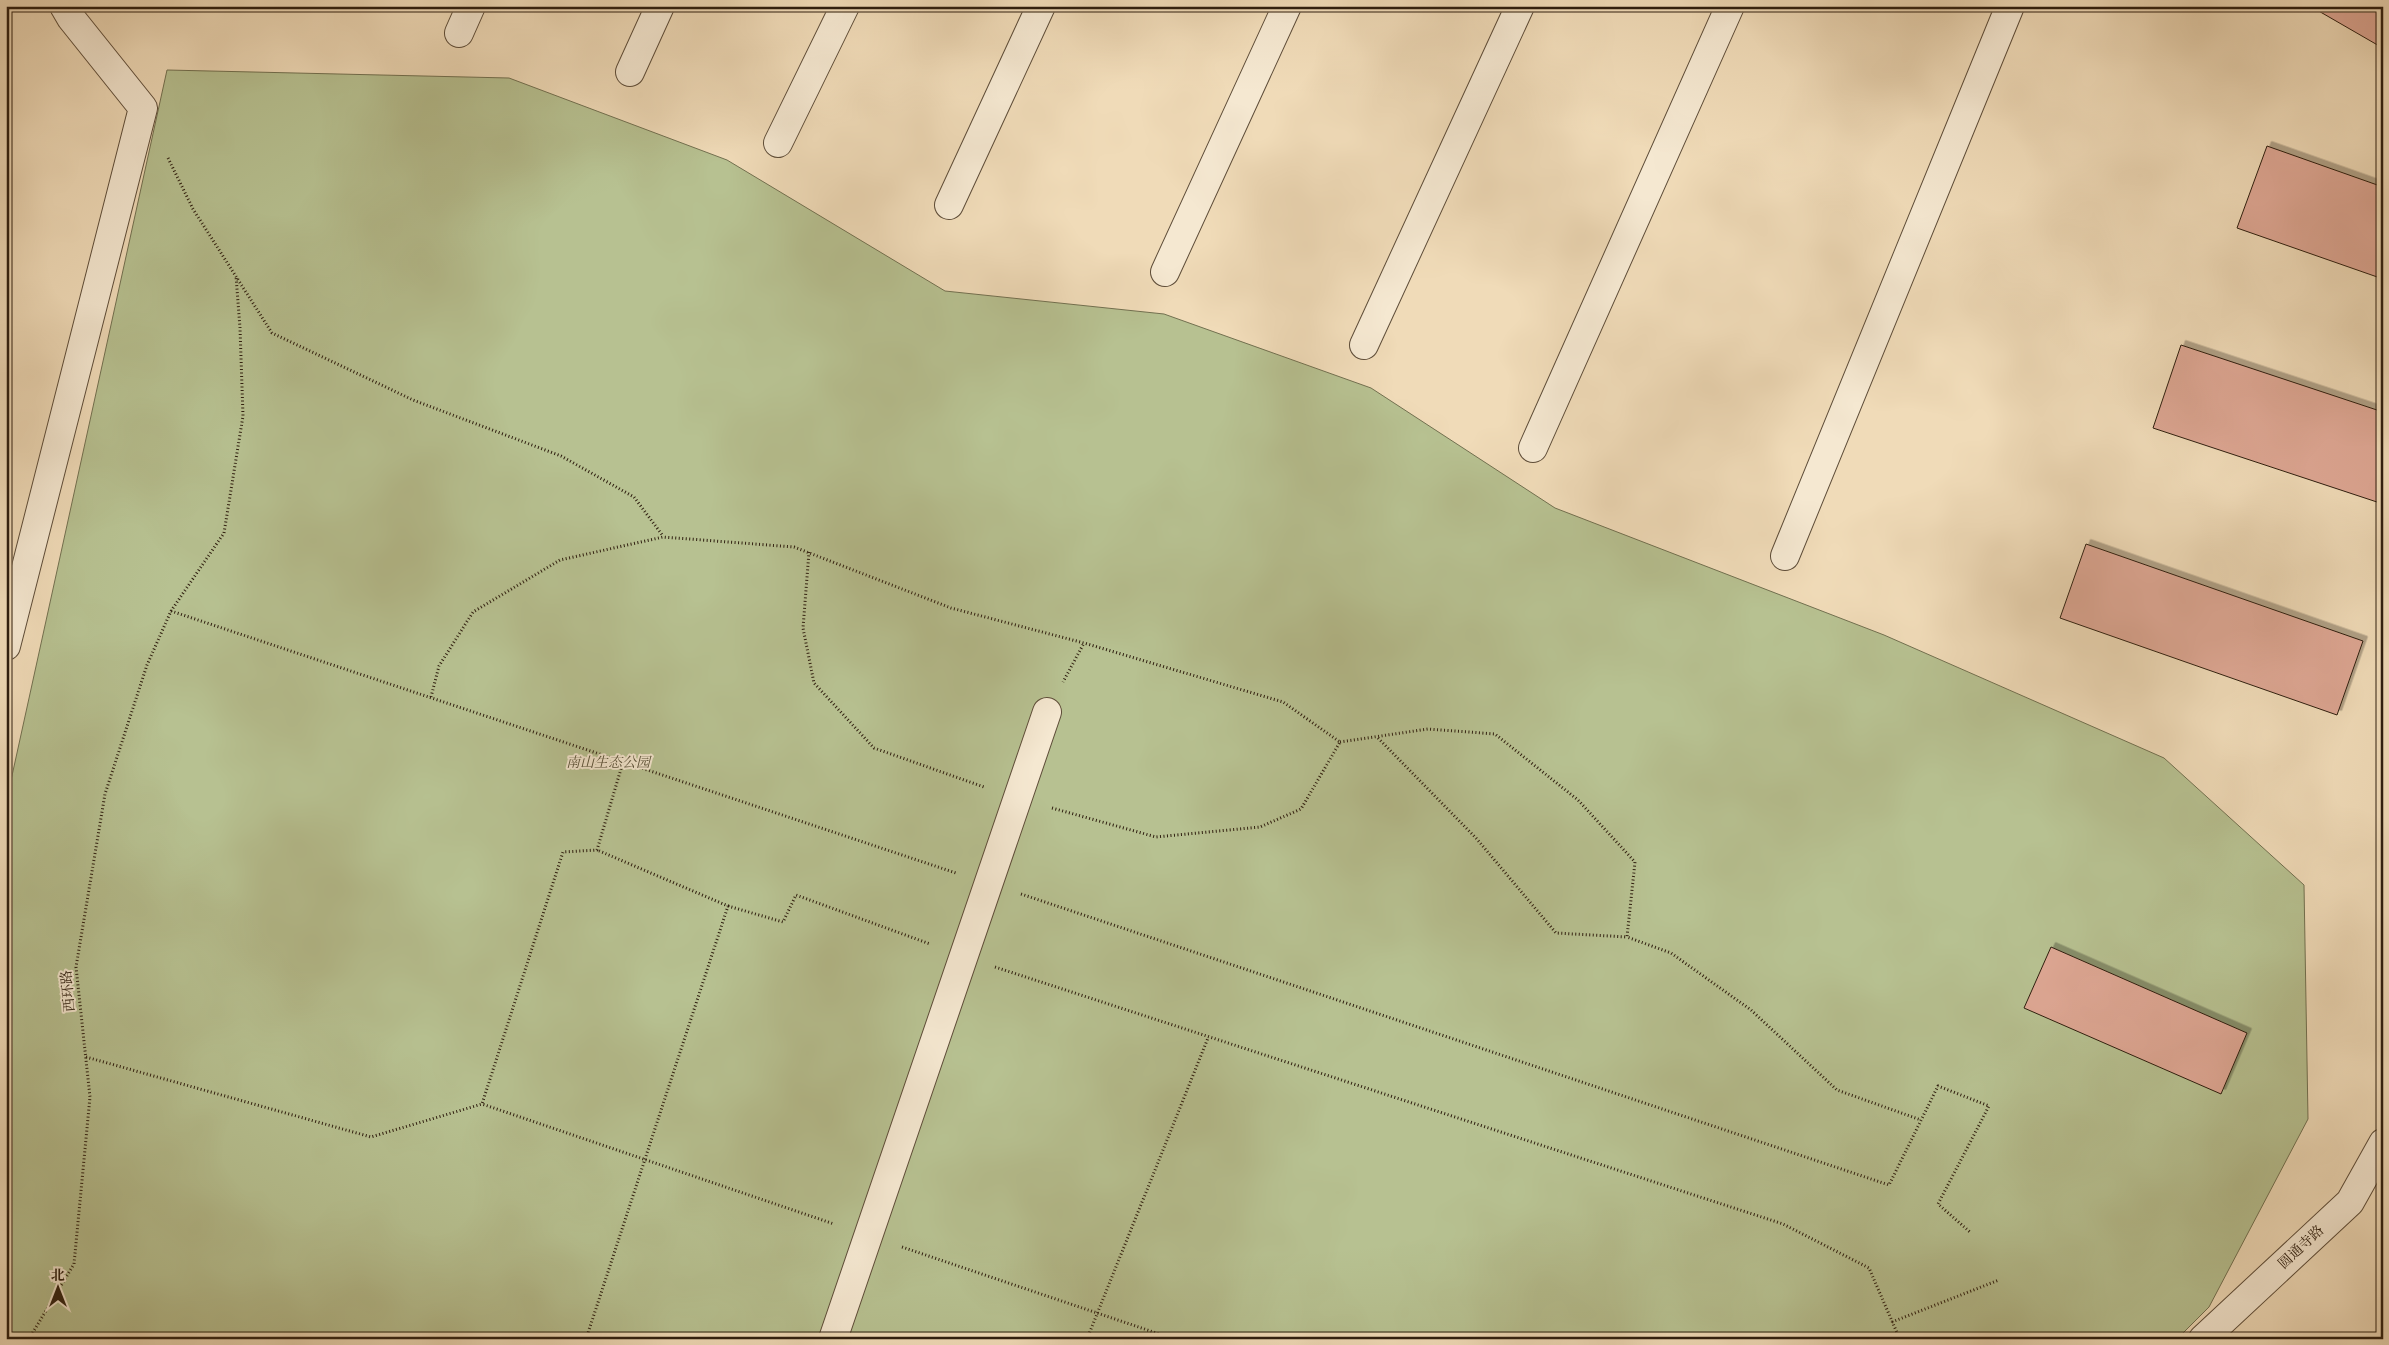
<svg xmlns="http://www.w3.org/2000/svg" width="2389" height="1345" font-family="'IM FELL French Canon','Noto Serif SC',serif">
<defs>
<filter id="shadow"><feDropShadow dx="4.5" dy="-4.5" stdDeviation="0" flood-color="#0004"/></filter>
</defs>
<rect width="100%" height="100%" fill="#f0dbb8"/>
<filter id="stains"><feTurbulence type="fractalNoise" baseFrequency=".004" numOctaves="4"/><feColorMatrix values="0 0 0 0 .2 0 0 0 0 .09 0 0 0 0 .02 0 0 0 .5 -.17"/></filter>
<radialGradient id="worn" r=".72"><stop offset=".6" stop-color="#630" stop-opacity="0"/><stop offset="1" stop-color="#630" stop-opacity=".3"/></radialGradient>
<!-- green -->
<path fill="#b7c191" stroke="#727050" d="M 167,70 L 509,78 L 727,160 L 945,291 L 1164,314 L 1371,388 L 1555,508 L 1884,635 L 2164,758 L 2304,885 L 2308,1119 L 2209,1307 L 2177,1339 L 6,1339 L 6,803 Z"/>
<!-- building -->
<g fill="#dea794" stroke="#2e1e0f" filter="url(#shadow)">
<path d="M 2310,6 L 2383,6 L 2383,49 L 2381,47 Z"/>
<path d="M 2267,146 L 2383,187 L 2383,279 L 2237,228 Z"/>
<path d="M 2181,345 L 2383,412 L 2383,495 L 2380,503 L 2153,428 Z"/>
<path d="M 2086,544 L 2363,641 L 2337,715 L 2060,618 Z"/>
<path d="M 2051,947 L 2247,1033 L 2221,1094 L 2024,1008 Z"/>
</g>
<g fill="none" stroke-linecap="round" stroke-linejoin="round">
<defs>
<g id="minor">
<path d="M 459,33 L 471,6"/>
<path d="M 630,72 L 660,6"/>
<path d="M 778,143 L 845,6"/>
<path d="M 949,205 L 1041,6"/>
<path d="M 1165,272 L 1287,6"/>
<path d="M 1364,345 L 1520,6"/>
<path d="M 1533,448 L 1730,6"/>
<path d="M 1785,556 L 2010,6"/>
<path d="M 6,646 L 143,108 L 71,18 L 64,6"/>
<path d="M 833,1339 L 1047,712"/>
<path d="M 2203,1339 L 2350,1202 L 2383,1143"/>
</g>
</defs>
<!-- minor casing -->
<use href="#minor" stroke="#5e4d39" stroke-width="30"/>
<!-- path -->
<g stroke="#2e1e0f" stroke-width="3" stroke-dasharray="1 2.5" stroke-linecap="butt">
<path d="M 168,158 L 193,209 L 272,333 L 413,400 L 561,456 L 634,497 L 663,536"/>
<path d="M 809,552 L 803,628 L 814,683 L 874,748 L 984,787"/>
<path d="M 171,611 L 956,873"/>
<path d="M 431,697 L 439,666 L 473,612 L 560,560 L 663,537 L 794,547 L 951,608 L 1084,643 L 1063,682"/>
<path d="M 1378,738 L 1476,838 L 1556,933 L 1627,937"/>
<path d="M 1340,742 L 1428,729 L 1495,734 L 1578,800 L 1635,862 L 1627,937 L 1671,953 L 1751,1010 L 1837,1090 L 1921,1120"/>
<path d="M 623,762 L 597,850 L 563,852 L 482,1104 L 834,1224"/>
<path d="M 1052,808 L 1156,837 L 1260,827 L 1301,809 L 1340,742 L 1283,702 L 1084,643"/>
<path d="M 1021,894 L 1889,1185 L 1938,1086 L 1989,1106 L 1938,1204 L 1970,1232"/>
<path d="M 728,906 L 783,922 L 796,895 L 930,944"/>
<path d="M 995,967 L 1783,1224 L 1869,1268 L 1898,1335 L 1897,1339"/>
<path d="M 86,1057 L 371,1137 L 482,1104"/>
<path d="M 902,1247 L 1174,1339"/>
<path d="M 1892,1322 L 1999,1280"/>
<path d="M 29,1339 L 74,1264 L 90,1097 L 76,967 L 105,794 L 147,665 L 171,611 L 224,533 L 243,416 L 240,328 L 236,276"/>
<path d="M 586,1339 L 728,906 L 597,850"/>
<path d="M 1087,1339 L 1208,1038"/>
</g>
<!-- minor -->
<use href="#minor" stroke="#f5e8d1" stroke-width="28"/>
</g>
<g text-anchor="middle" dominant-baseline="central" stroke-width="4" stroke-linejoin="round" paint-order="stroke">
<!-- park labels -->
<g font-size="14" font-style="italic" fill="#574f36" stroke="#f5e8d1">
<text x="608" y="762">南山生态公园</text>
</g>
<!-- street labels -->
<g font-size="14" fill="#2e1e0f" stroke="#f5e8d1">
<text transform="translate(68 991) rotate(-95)">西环路</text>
<text transform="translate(2301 1247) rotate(-43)">圆通寺路</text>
</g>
</g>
<!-- margin -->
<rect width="2389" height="1345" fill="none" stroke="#f0dbb8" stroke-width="25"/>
<rect x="8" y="8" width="2374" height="1330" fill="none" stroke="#2e1e0f" stroke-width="2.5"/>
<rect x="12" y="12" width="2364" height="1320" fill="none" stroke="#2e1e0f"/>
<!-- north arrow -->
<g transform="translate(58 1288)" stroke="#f5e8d1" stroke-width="4" paint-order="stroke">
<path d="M0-4L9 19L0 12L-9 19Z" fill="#2e1e0f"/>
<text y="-8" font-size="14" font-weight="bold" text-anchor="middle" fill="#2e1e0f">北</text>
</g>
<rect width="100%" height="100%" filter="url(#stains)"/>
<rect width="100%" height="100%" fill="url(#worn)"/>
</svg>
